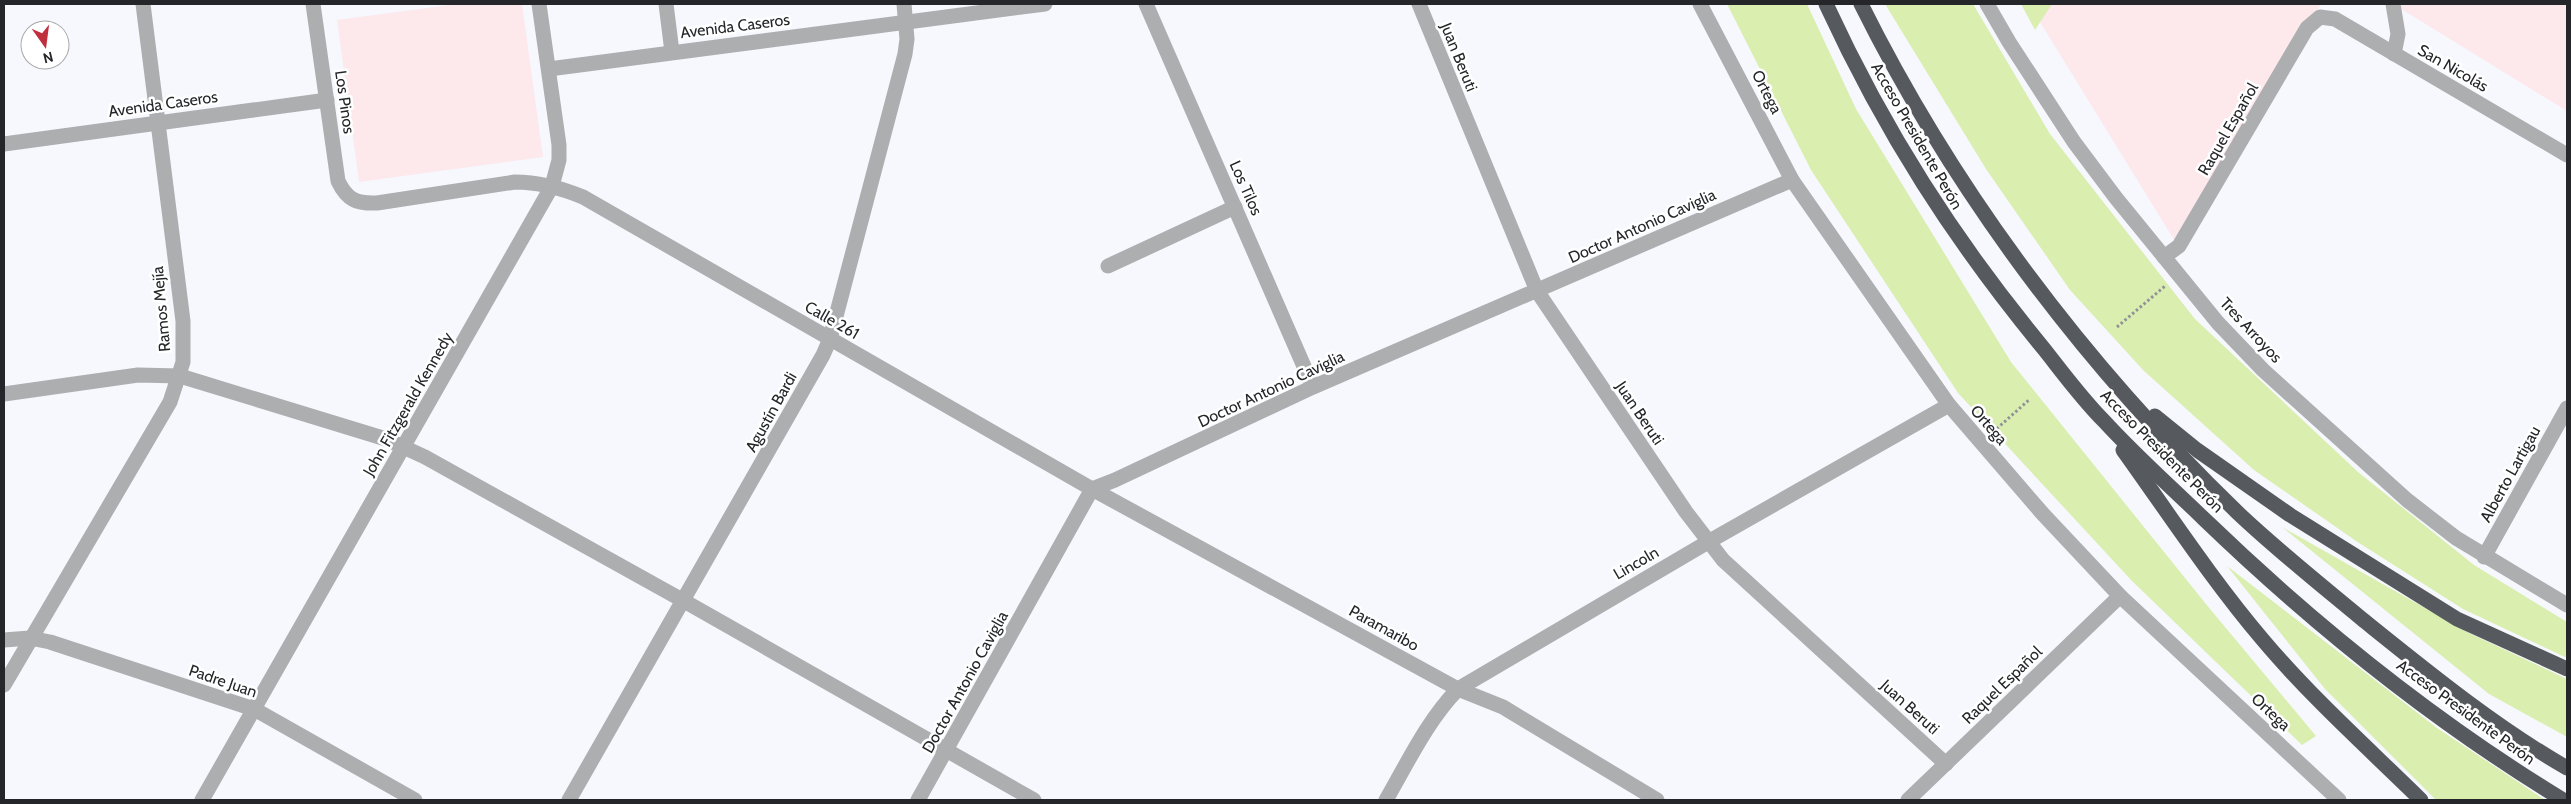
<svg xmlns="http://www.w3.org/2000/svg" width="2571" height="804" font-family="Cabin,sans-serif">
<rect width="100%" height="100%" fill="#f6f8fe"/>
<!-- industrial -->
<g fill="#fde8ec">
<path d="M 457,4 L 522,4 L 543,157 L 359,182 L 337,20 Z"/>
<path d="M 2029,4 L 2321,4 L 2176,243 Z"/>
<path d="M 2393,4 L 2567,4 L 2567,111 Z"/>
</g>
<!-- green -->
<g fill="#daeeaf">
<path d="M 1727,4 L 1807,4 L 1856,109 L 2011,362 L 2210,609 L 2316,736 L 2302,745 L 2132,581 L 1958,393 L 1811,170 Z"/>
<path d="M 1885,4 L 1973,4 L 2050,134 L 2195,319 L 2358,472 L 2474,565 L 2567,622 L 2567,658 L 2463,609 L 2356,541 L 2254,470 L 2143,370 L 2070,290 L 1986,169 Z"/>
<path d="M 2021,4 L 2052,4 L 2035,30 Z"/>
<path d="M 2282,527 L 2469,633 L 2567,679 L 2567,737 L 2489,694 Z"/>
<path d="M 2227,566 L 2437,728 L 2545,800 L 2436,800 L 2325,689 Z"/>
</g>
<g fill="none" stroke-linecap="round" stroke-linejoin="round">
<!-- path -->
<g stroke="#929398" stroke-width="3" stroke-dasharray="2.5 2.5" stroke-linecap="butt">
<path d="M 2117,327 L 2165,286"/>
<path d="M 1993,432 L 2030,399"/>
</g>
<!-- minor -->
<g stroke="#acaeb0" stroke-width="15">
<path d="M 313,4 L 338,181 C 347,200 357,204 377,203 L 515,182 C 539,182 561,188 583,197 L 1092,489 L 1458,689 L 1503,707 L 1657,800"/>
<path d="M 666,4 L 672,52"/>
<path d="M 1146,4 L 1313,387"/>
<path d="M 1419,4 L 1537,291 L 1686,512 L 1723,560 L 1946,764"/>
<path d="M 1700,4 L 1792,180 L 1949,405 L 2042,513 L 2120,596 L 2339,800"/>
<path d="M 1987,4 L 2009,42 L 2074,142 L 2116,198 L 2218,323 L 2263,370 L 2407,500 L 2456,538 L 2567,605"/>
<path d="M 2393,4 L 2398,34 L 2394,54"/>
<path d="M 549,69 L 1045,4"/>
<path d="M 4,144 L 327,100"/>
<path d="M 2164,257 L 2179,246 L 2307,28 L 2320,17 L 2335,19 L 2567,155"/>
<path d="M 1108,266 L 1235,207"/>
<path d="M 4,394 L 138,375 L 180,376 L 386,439 L 425,457 L 684,601 L 1034,800"/>
<path d="M 2484,557 L 2567,408"/>
<path d="M 4,640 L 30,638 L 50,642 L 254,709 L 415,800"/>
<path d="M 4,685 L 170,402 L 183,362 L 183,321 L 143,4"/>
<path d="M 202,800 L 552,186 L 559,160 L 559,145 L 539,4"/>
<path d="M 569,800 L 823,355 L 830,339 L 905,54 L 907,39 L 904,4"/>
<path d="M 918,800 L 1092,489 L 1115,480 L 1313,387 L 1792,180"/>
<path d="M 1386,800 C 1408,762 1427,721 1458,689 L 1708,542 L 1949,405"/>
<path d="M 1908,800 L 2120,596"/>
</g>
<!-- highway -->
<g stroke="#565a5f" stroke-width="15">
<path d="M 1826,4 C 1885,132 1954,240 2044,349 C 2063,373 2082,399 2104,421 C 2135,455 2170,486 2203,518 C 2313,624 2432,720 2563,800"/>
<path d="M 1861,4 C 1955,193 2085,365 2237,512 C 2277,550 2320,584 2362,619 C 2428,672 2494,726 2567,768"/>
<path d="M 2155,416 L 2197,450 L 2290,515 L 2457,619 L 2567,669"/>
<path d="M 2123,450 C 2169,514 2212,580 2263,640 C 2311,697 2368,748 2421,800"/>
</g>
</g>
<g text-anchor="middle" dominant-baseline="central" stroke-width="5" stroke-linejoin="round" paint-order="stroke">
<!-- street labels -->
<g font-size="16" fill="#252629" stroke="#fff">
<text transform="translate(735 26) rotate(-7)">Avenida Caseros</text>
<text transform="translate(1459 57) rotate(68)">Juan Beruti</text>
<text transform="translate(2453 68) rotate(30)">San Nicolás</text>
<text transform="translate(1767 92) rotate(63)">Ortega</text>
<text transform="translate(345 102) rotate(82)">Los Pinos</text>
<text transform="translate(163 104) rotate(-8)">Avenida Caseros</text>
<text transform="translate(2228 129) rotate(-60)">Raquel Español</text>
<text transform="translate(1917 136) rotate(60)">Acceso Presidente Perón</text>
<text transform="translate(1246 188) rotate(66)">Los Tilos</text>
<text transform="translate(1642 226) rotate(-24)">Doctor Antonio Caviglia</text>
<text transform="translate(161 309) rotate(-95)">Ramos Mejía</text>
<text transform="translate(832 320) rotate(30)">Calle 261</text>
<text transform="translate(2251 330) rotate(47)">Tres Arroyos</text>
<text transform="translate(1271 389) rotate(-25)">Doctor Antonio Caviglia</text>
<text transform="translate(408 404) rotate(-60)">John Fitzgerald Kennedy</text>
<text transform="translate(771 412) rotate(-61)">Agustín Bardi</text>
<text transform="translate(1640 413) rotate(56)">Juan Beruti</text>
<text transform="translate(1989 425) rotate(49)">Ortega</text>
<text transform="translate(2162 451) rotate(45)">Acceso Presidente Perón</text>
<text transform="translate(2510 474) rotate(-61)">Alberto Lartigau</text>
<text transform="translate(1636 563) rotate(-30)">Lincoln</text>
<text transform="translate(1384 628) rotate(29)">Paramaribo</text>
<text transform="translate(223 681) rotate(19)">Padre Juan</text>
<text transform="translate(965 682) rotate(-61)">Doctor Antonio Caviglia</text>
<text transform="translate(2002 685) rotate(-44)">Raquel Español</text>
<text transform="translate(1910 707) rotate(42)">Juan Beruti</text>
<text transform="translate(2271 712) rotate(43)">Ortega</text>
<text transform="translate(2466 712) rotate(36)">Acceso Presidente Perón</text>
</g>
</g>
<!-- border -->
<rect width="2571" height="804" fill="none" stroke="#252629" stroke-width="10"/>
<!-- north arrow -->
<g transform="translate(45 45) rotate(166)"><circle r="24" fill="#ffffff" stroke="#a8a8a9"/>
<path d="M0-4L9 19L0 12L-9 19Z" fill="#bf2f3d"/>
<text y="-8" font-size="14" font-weight="bold" text-anchor="middle" fill="#252629">N</text>
</g>
</svg>
